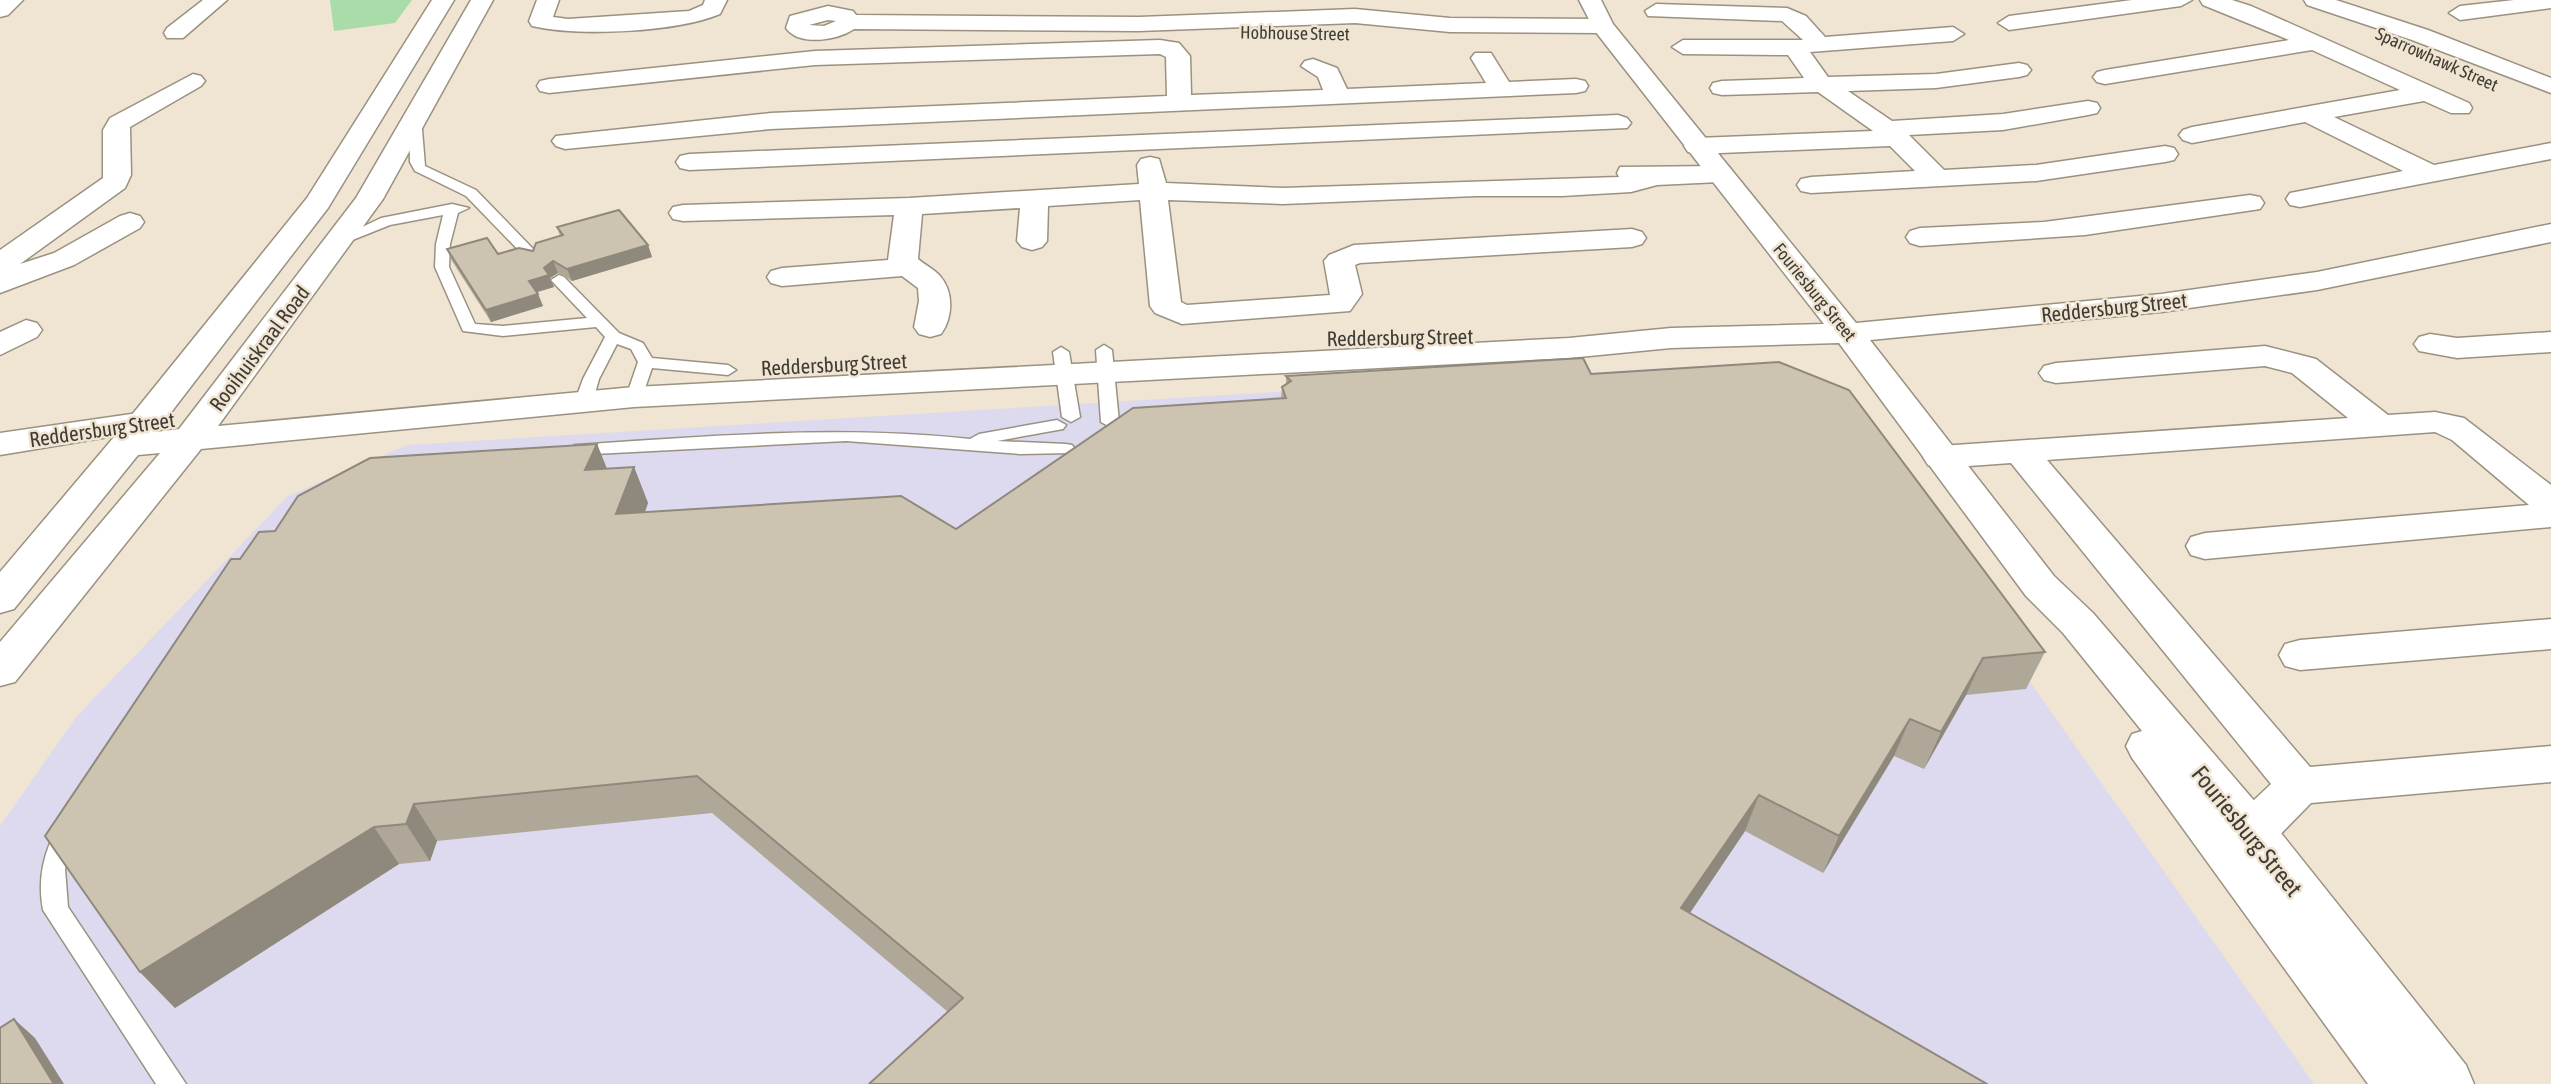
<svg xmlns="http://www.w3.org/2000/svg" width="2551" height="1084" font-family="'Asap Condensed',sans-serif">
<rect width="100%" height="100%" fill="#efe5d2"/>
<!-- commercial -->
<path fill="#ddd9ef" d="M 1733,364 L 1823,389 L 2314,1084 L 0,1084 L 0,826 L 77,716 L 288,496 L 407,445 Z"/>
<!-- green -->
<path fill="#a9dca9" d="M 330,0 L 412,0 L 395,23 L 334,31 Z"/>
<g fill="none" stroke-linecap="round" stroke-linejoin="round">
<defs>
<g id="lane">
<path d="M 415,113 L 421,117 L 425,166 L 476,190 L 538,254 L 538,260 L 528,260 L 466,196 L 415,171 L 410,162 L 409,117 Z"/>
<path d="M 452,204 L 469,208 L 458,213 L 450,244 L 449,267 L 475,324 L 503,326 L 587,318 L 551,280 L 559,275 L 564,277 L 619,333 L 643,343 L 652,358 L 728,365 L 736,370 L 728,375 L 652,368 L 642,397 L 634,402 L 626,397 L 638,362 L 631,349 L 617,344 L 599,379 L 593,401 L 584,406 L 578,405 L 575,401 L 583,379 L 605,337 L 596,327 L 503,336 L 463,331 L 435,267 L 436,244 L 443,215 L 390,225 L 340,245 L 333,241 L 381,218 Z"/>
<path d="M 1104,345 L 1112,350 L 1119,422 L 1110,427 L 1101,422 L 1096,350 Z"/>
<path d="M 1061,347 L 1069,352 L 1080,417 L 1071,422 L 1062,417 L 1053,352 Z"/>
<path d="M 1057,420 L 1066,425 L 1063,429 L 997,441 L 1066,444 L 1072,445 L 1075,449 L 1072,453 L 1020,454 L 846,441 L 575,455 L 566,450 L 575,445 C 707,436 838,425 970,439 L 979,434 Z"/>
<path d="M 67,820 L 75,823 L 79,830 L 65,869 L 68,907 L 186,1084 L 156,1084 L 43,910 C 37,877 44,853 59,823 Z"/>
</g>
<g id="street">
<path d="M 0,0 L 23,0 L 8,15 L 0,17 Z"/>
<path d="M 203,0 L 227,0 L 183,38 L 167,38 L 164,33 L 167,28 Z"/>
<path d="M 537,0 L 559,0 L 553,17 L 568,19 L 689,11 L 703,5 L 705,0 L 727,0 L 720,14 C 677,32 578,37 532,26 L 529,21 Z"/>
<path d="M 2132,0 L 2192,0 L 2181,6 L 2009,30 L 1998,23 L 2009,16 Z"/>
<path d="M 2200,0 L 2232,0 L 2251,6 L 2469,103 L 2472,108 L 2469,113 L 2451,113 L 2424,101 L 2334,117 L 2434,165 L 2551,143 L 2551,159 L 2300,207 L 2290,205 L 2286,199 L 2290,193 L 2403,171 L 2305,122 L 2192,143 L 2183,140 L 2179,135 L 2183,130 L 2192,127 L 2400,90 L 2312,50 L 2105,84 L 2097,82 L 2093,77 L 2097,72 L 2105,70 L 2289,40 L 2203,5 Z"/>
<path d="M 2304,0 L 2336,0 L 2428,30 L 2551,78 L 2551,93 L 2412,40 L 2307,5 Z"/>
<path d="M 2514,0 L 2551,0 L 2551,8 L 2460,20 L 2449,13 L 2460,6 Z"/>
<path d="M 1656,4 L 1787,8 L 1806,16 L 1825,37 L 1953,27 L 1964,34 L 1953,41 L 1810,52 L 1828,77 L 1936,74 L 2019,63 L 2027,65 L 2031,70 L 2027,75 L 2019,77 L 1936,88 L 1848,91 L 1892,121 L 2003,114 L 2088,101 L 2097,103 L 2100,108 L 2097,113 L 2088,115 L 2003,130 L 1909,135 L 1944,170 L 2036,165 L 2165,146 L 2174,148 L 2178,154 L 2174,160 L 2165,162 L 2036,181 L 1811,193 L 1801,191 L 1797,185 L 1801,179 L 1811,177 L 1915,171 L 1890,146 L 1697,154 L 1688,152 L 1684,146 L 1688,140 L 1697,138 L 1873,131 L 1818,92 L 1722,95 L 1713,93 L 1710,88 L 1713,83 L 1722,81 L 1804,78 L 1788,55 L 1683,54 L 1672,47 L 1683,40 L 1803,40 L 1782,21 L 1648,16 L 1645,11 Z"/>
<path d="M 828,6 L 853,11 L 856,15 L 1139,17 L 1355,9 L 1450,18 L 1603,19 L 1614,26 L 1603,33 L 1450,32 L 1355,23 L 1139,31 L 854,29 C 838,40 799,47 786,28 L 790,16 ZM 828,20 L 836,21 L 824,26 L 809,25 Z"/>
<path d="M 1160,40 L 1179,43 L 1190,56 L 1191,95 L 1323,90 L 1318,77 L 1301,66 L 1305,61 L 1313,59 L 1337,68 L 1347,89 L 1486,83 L 1471,58 L 1475,53 L 1491,53 L 1509,82 L 1576,79 L 1585,81 L 1588,86 L 1585,91 L 1576,93 L 771,129 L 565,149 L 556,146 L 552,141 L 556,136 L 771,113 L 1167,96 L 1166,57 L 1160,54 L 815,65 L 549,93 L 540,91 L 537,86 L 540,81 L 549,79 L 815,51 Z"/>
<path d="M 193,74 L 201,76 L 205,81 L 201,86 L 130,127 L 131,175 L 125,188 L 20,264 L 54,253 L 120,216 L 130,213 L 140,216 L 144,222 L 140,228 L 74,265 L 0,293 L 0,250 L 103,178 L 103,130 L 110,118 Z"/>
<path d="M 1618,115 L 1627,118 L 1631,123 L 1627,128 L 689,170 L 680,168 L 676,162 L 680,156 L 689,154 Z"/>
<path d="M 1150,157 L 1159,159 L 1166,183 L 1283,188 L 1619,177 L 1617,173 L 1620,167 L 1720,166 L 1730,168 L 1733,174 L 1730,180 L 1720,182 L 1657,185 L 1631,192 L 1562,196 L 1476,196 L 1283,204 L 1168,200 L 1181,302 L 1187,305 L 1330,295 L 1324,261 L 1329,255 L 1354,245 L 1632,229 L 1642,232 L 1646,238 L 1642,244 L 1632,247 L 1360,263 L 1355,265 L 1362,294 L 1350,311 L 1182,324 L 1155,313 L 1150,306 L 1140,200 L 1048,206 L 1047,241 L 1042,247 L 1032,250 L 1022,247 L 1017,241 L 1020,208 L 922,214 L 918,259 C 925,265 934,269 940,276 C 954,292 953,317 941,334 L 930,337 L 919,334 L 914,327 L 919,301 L 918,288 L 902,276 L 782,286 L 771,283 L 767,277 L 771,271 L 782,268 L 888,260 L 894,215 L 683,221 L 673,219 L 669,213 L 673,207 L 683,205 L 909,198 L 1139,184 L 1137,165 L 1141,159 Z"/>
<path d="M 2250,195 L 2260,197 L 2264,203 L 2260,209 L 2085,235 L 1920,246 L 1910,243 L 1906,237 L 1910,231 L 1920,228 L 2044,222 Z"/>
<path d="M 26,320 L 37,323 L 42,330 L 37,337 L 0,355 L 0,332 Z"/>
<path d="M 2551,332 L 2551,352 L 2457,358 L 2419,351 L 2414,344 L 2419,337 L 2430,334 L 2457,338 Z"/>
<path d="M 2265,346 L 2316,359 L 2388,415 L 2435,412 L 2464,418 L 2551,485 L 2551,527 L 2205,559 L 2191,555 L 2186,546 L 2191,537 L 2205,533 L 2529,505 L 2452,440 L 2435,432 L 2047,460 L 2310,767 L 2551,746 L 2551,782 L 2311,803 L 2269,846 L 2252,851 L 2235,846 L 2228,832 L 2235,818 L 2271,784 L 2011,463 L 1941,468 L 1928,465 L 1923,457 L 1928,449 L 1941,446 L 2348,418 L 2292,373 L 2265,366 L 2056,383 L 2044,380 L 2039,373 L 2044,366 L 2056,363 Z"/>
<path d="M 145,412 L 157,415 L 162,422 L 157,429 L 0,455 L 0,433 Z"/>
<path d="M 2551,619 L 2551,649 L 2300,670 L 2285,666 L 2279,655 L 2285,644 L 2300,640 Z"/>
</g>
<path id="secondary" d="M 432,0 L 454,0 L 328,208 L 156,432 L 179,429 L 356,198 L 471,0 L 493,0 L 383,199 L 218,426 L 634,387 L 1569,338 L 1671,328 L 1824,324 L 1595,31 L 1579,0 L 1601,0 L 1613,24 L 1856,323 L 2161,294 L 2317,272 L 2551,224 L 2551,242 L 2317,290 L 2161,312 L 1870,340 L 2054,576 L 2093,613 L 2269,818 L 2466,1065 L 2474,1084 L 2368,1084 L 2132,758 L 2126,746 L 2132,734 L 2142,731 L 2063,633 L 2026,596 L 1839,343 L 1671,348 L 1569,358 L 634,407 L 201,449 L 15,682 L 0,686 L 0,642 L 160,453 L 138,455 L 14,609 L 0,613 L 0,572 L 114,437 L 307,198 Z"/>
</defs>
<!-- lane casing -->
<use href="#lane" stroke="#9a9180" stroke-width="3"/>
<!-- street casing -->
<use href="#street" stroke="#9a9180" stroke-width="3"/>
<!-- secondary casing -->
<use href="#secondary" stroke="#9a9180" stroke-width="3"/>
<!-- lane -->
<use href="#lane" fill="#fff" fill-rule="evenodd"/>
<!-- street -->
<use href="#street" fill="#fff" fill-rule="evenodd"/>
<!-- secondary -->
<use href="#secondary" fill="#fff" fill-rule="evenodd"/>
</g>
<!-- wall -->
<g fill="#afa898">
<path d="M 557,227 L 648,245 L 652,257 L 572,281 L 558,273 L 550,278 L 554,287 L 537,292 L 543,306 L 491,322 L 452,261 L 447,249 L 498,254 L 533,251 L 560,236 Z"/>
<path d="M 1591,374 L 2045,652 L 2026,689 L 1966,695 L 1924,769 L 1894,756 L 1823,873 L 1745,831 L 1690,913 L 948,1012 L 712,813 L 437,841 L 430,861 L 399,864 L 175,1008 L 140,972 L 240,559 L 275,531 L 597,444 L 607,469 L 634,467 L 648,503 L 645,512 L 956,529 L 1281,399 L 1282,387 L 1286,384 L 1286,376 Z"/>
</g>
<!-- shaded-wall -->
<g fill="#8f887c">
<path d="M 648,245 L 652,257 L 572,281 L 567,269 Z"/>
<path d="M 553,261 L 558,273 L 550,278 L 554,287 L 534,293 L 529,281 Z"/>
<path d="M 538,294 L 543,306 L 491,322 L 486,310 Z"/>
<path d="M 597,444 L 611,479 L 585,470 Z"/>
<path d="M 634,467 L 648,503 L 631,550 L 616,514 Z"/>
<path d="M 1983,658 L 1966,695 L 1924,769 L 1941,732 Z"/>
<path d="M 1910,719 L 1894,756 L 1823,873 L 1839,836 Z"/>
<path d="M 1759,795 L 1745,831 L 1669,944 L 1681,908 Z"/>
<path d="M 414,804 L 437,841 L 430,861 L 406,824 Z"/>
<path d="M 374,827 L 399,864 L 175,1008 L 140,972 Z"/>
<path d="M 14,1019 L 35,1038 L 64,1084 L 54,1084 Z"/>
</g>
<!-- building -->
<g fill="#ccc3b1" stroke="#8f887c" stroke-width="2">
<path d="M 619,210 L 648,245 L 567,269 L 553,261 L 544,268 L 549,275 L 529,281 L 538,294 L 486,310 L 447,249 L 487,238 L 498,254 L 519,248 L 533,251 L 536,243 L 563,235 L 557,227 Z"/>
<path d="M 1583,358 L 1591,374 L 1779,362 L 1849,390 L 2045,652 L 1983,658 L 1941,732 L 1910,719 L 1839,836 L 1759,795 L 1681,908 L 1987,1084 L 869,1084 L 963,998 L 697,776 L 414,804 L 406,824 L 374,827 L 140,972 L 45,836 L 231,559 L 240,559 L 259,532 L 275,531 L 298,496 L 370,458 L 597,444 L 585,470 L 634,467 L 616,514 L 901,496 L 956,529 L 1133,408 L 1286,398 L 1282,387 L 1291,381 L 1286,376 Z"/>
<path d="M 14,1019 L 54,1084 L 0,1084 L 0,1028 Z"/>
</g>
<g text-anchor="middle" dominant-baseline="central" stroke-width="5" stroke-linejoin="round" paint-order="stroke">
<!-- far-street labels -->
<g font-size="18" fill="#403c35" stroke="#efe5d2">
<text transform="translate(1295 33) rotate(1)">Hobhouse Street</text>
<text transform="translate(2437 59) rotate(24)">Sparrowhawk Street</text>
<text transform="translate(1815 292) rotate(51)">Fouriesburg Street</text>
</g>
<!-- street labels -->
<g font-size="21" fill="#403c35" stroke="#efe5d2">
<text transform="translate(2114 307) rotate(-6)">Reddersburg Street</text>
<text transform="translate(1400 337) rotate(-1)">Reddersburg Street</text>
<text transform="translate(259 348) rotate(-53)">Rooihuiskraal Road</text>
<text transform="translate(834 364) rotate(-3)">Reddersburg Street</text>
<text transform="translate(102 429) rotate(-8)">Reddersburg Street</text>
</g>
<!-- near-street labels -->
<g font-size="24" fill="#403c35" stroke="#efe5d2">
<text transform="translate(2247 831) rotate(51)">Fouriesburg Street</text>
</g>
</g>
</svg>
